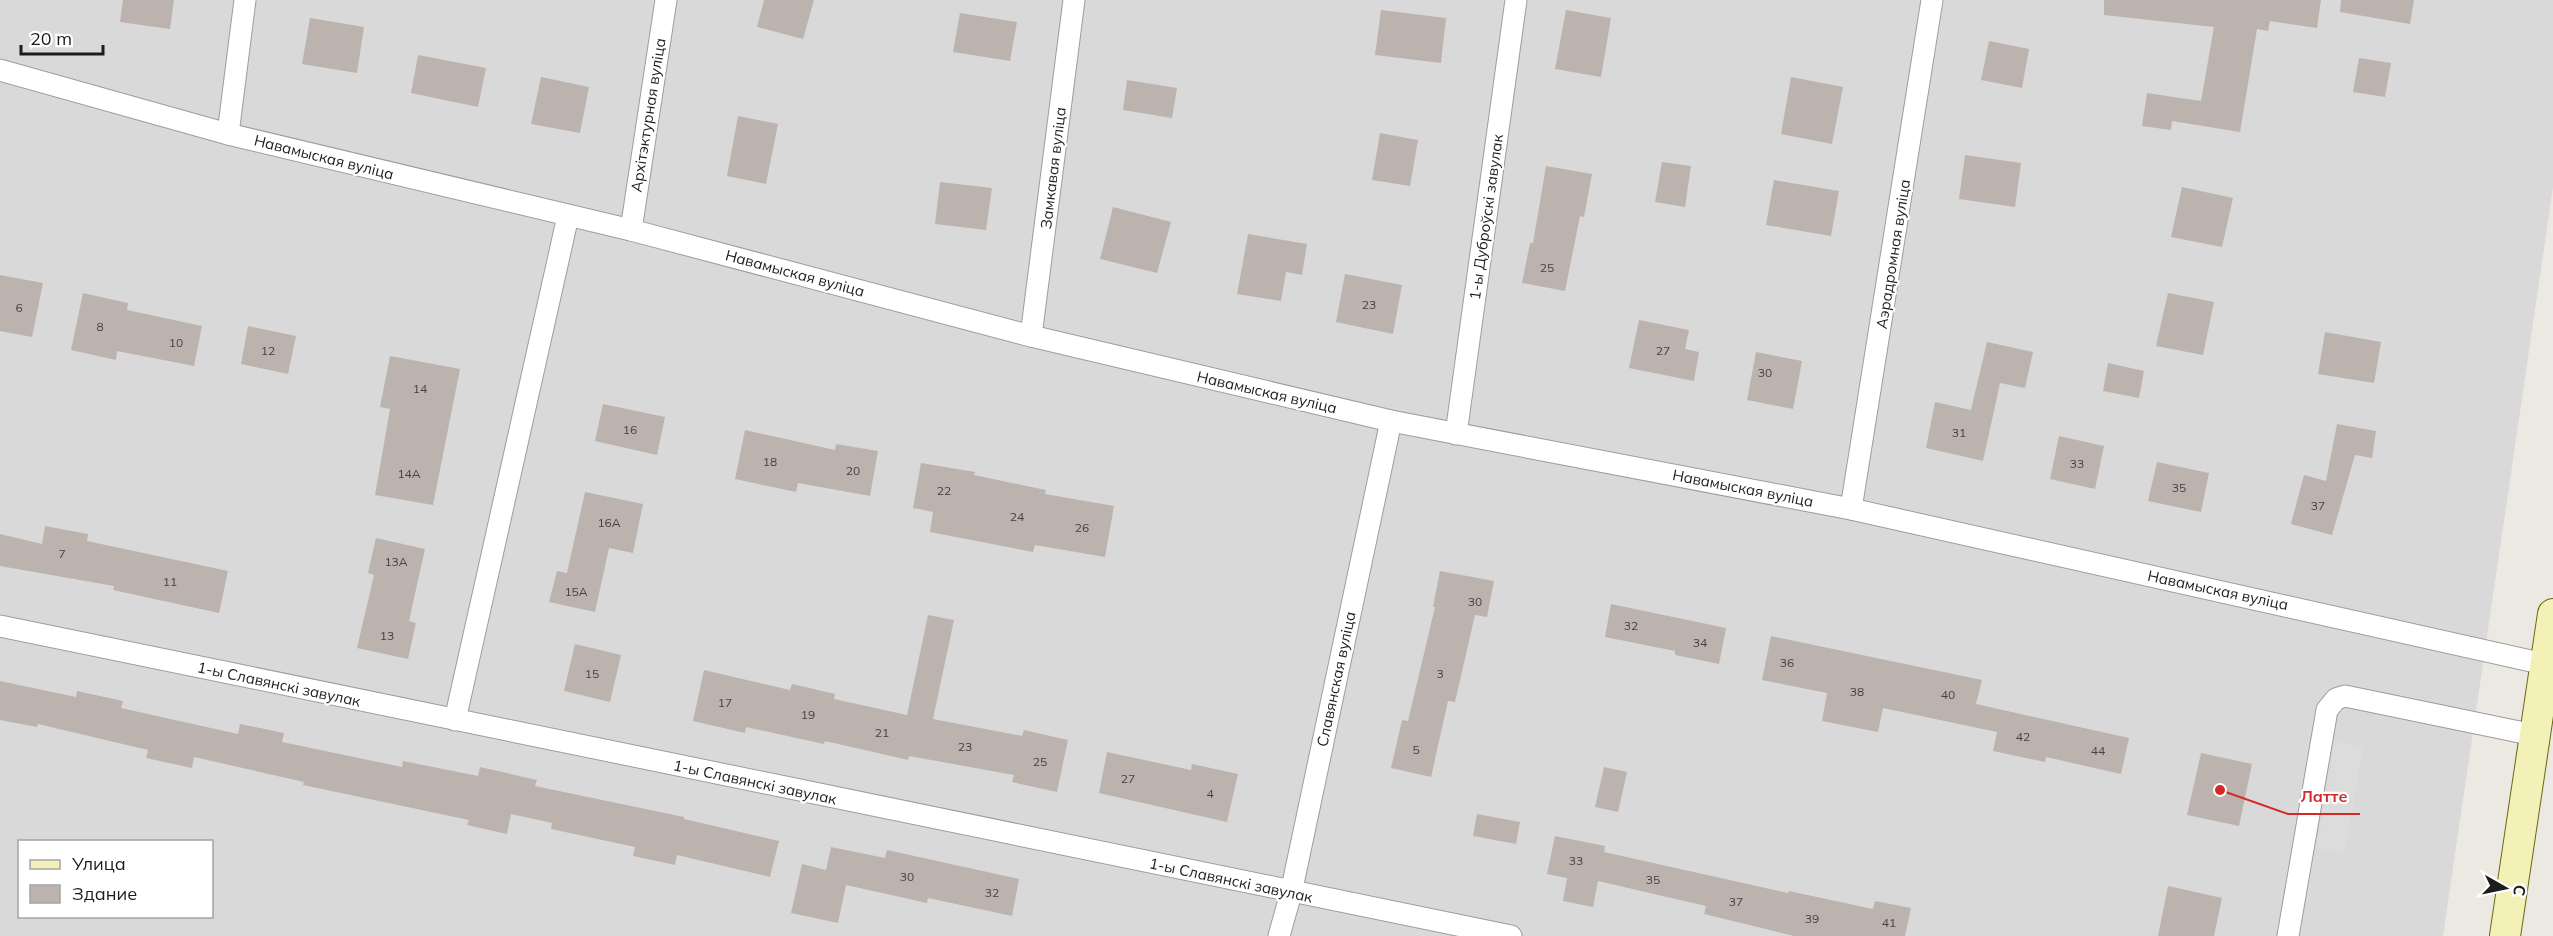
<svg xmlns="http://www.w3.org/2000/svg" width="2553" height="936" font-family="Mulish,sans-serif">
<rect width="100%" height="100%" fill="#ece8e2"/>
<!-- residential -->
<path fill="#dad9d9" fill-rule="evenodd" d="M 0,0 L 2553,0 L 2553,187 L 2443,936 L 0,936 ZM 20,842 L 212,842 L 212,916 L 20,916 Z"/>
<!-- parking -->
<path fill="#dcdcdc" d="M 2335,741 L 2363,747 L 2345,853 L 2317,848 Z"/>
<!-- building -->
<g fill="#bcb3af">
<path d="M 123,0 L 174,0 L 170,29 L 120,22 Z"/>
<path d="M 764,0 L 814,0 L 803,39 L 757,27 Z"/>
<path d="M 2104,0 L 2321,0 L 2317,28 L 2270,21 L 2268,31 L 2257,29 L 2240,132 L 2172,121 L 2171,130 L 2142,126 L 2147,93 L 2201,101 L 2214,27 L 2104,15 Z"/>
<path d="M 2341,0 L 2414,0 L 2410,24 L 2340,12 Z"/>
<path d="M 1381,10 L 1446,18 L 1441,63 L 1375,55 Z"/>
<path d="M 1566,10 L 1611,18 L 1601,77 L 1555,69 Z"/>
<path d="M 960,13 L 1017,22 L 1010,61 L 953,52 Z"/>
<path d="M 310,18 L 364,27 L 357,73 L 302,64 Z"/>
<path d="M 1989,41 L 2029,49 L 2022,88 L 1981,80 Z"/>
<path d="M 418,55 L 486,68 L 478,107 L 411,93 Z"/>
<path d="M 2359,58 L 2391,63 L 2385,97 L 2353,92 Z"/>
<path d="M 541,77 L 589,87 L 580,133 L 531,124 Z"/>
<path d="M 1791,77 L 1843,87 L 1832,144 L 1781,134 Z"/>
<path d="M 1127,80 L 1177,88 L 1172,118 L 1123,110 Z"/>
<path d="M 738,116 L 778,124 L 766,184 L 727,176 Z"/>
<path d="M 1380,133 L 1418,140 L 1410,186 L 1372,180 Z"/>
<path d="M 1965,155 L 2021,163 L 2015,207 L 1959,199 Z"/>
<path d="M 1662,162 L 1691,166 L 1685,207 L 1655,202 Z"/>
<path d="M 1546,166 L 1592,174 L 1584,217 L 1580,216 L 1565,291 L 1522,283 L 1530,243 L 1533,243 Z"/>
<path d="M 1774,180 L 1839,191 L 1831,236 L 1766,225 Z"/>
<path d="M 940,182 L 992,188 L 986,230 L 935,224 Z"/>
<path d="M 2182,187 L 2233,198 L 2222,247 L 2171,237 Z"/>
<path d="M 1113,207 L 1171,222 L 1157,273 L 1100,259 Z"/>
<path d="M 1248,234 L 1307,244 L 1302,275 L 1286,272 L 1281,301 L 1237,294 Z"/>
<path d="M 1345,274 L 1402,285 L 1393,334 L 1336,322 Z"/>
<path d="M 0,275 L 43,283 L 32,337 L 0,331 Z"/>
<path d="M 83,293 L 128,303 L 127,310 L 202,326 L 194,366 L 117,351 L 116,360 L 71,350 Z"/>
<path d="M 2168,293 L 2214,302 L 2203,355 L 2156,346 Z"/>
<path d="M 1639,320 L 1689,330 L 1685,349 L 1699,352 L 1694,381 L 1629,368 Z"/>
<path d="M 248,326 L 296,336 L 288,374 L 241,364 Z"/>
<path d="M 2325,332 L 2381,342 L 2374,383 L 2318,374 Z"/>
<path d="M 1987,342 L 2033,352 L 2025,388 L 2000,383 L 1983,461 L 1926,448 L 1935,402 L 1971,410 Z"/>
<path d="M 1756,352 L 1802,361 L 1793,409 L 1747,400 Z"/>
<path d="M 390,356 L 460,369 L 433,505 L 375,495 L 390,409 L 380,407 Z"/>
<path d="M 2108,363 L 2144,371 L 2139,398 L 2103,391 Z"/>
<path d="M 603,404 L 665,417 L 657,455 L 595,441 Z"/>
<path d="M 2337,424 L 2376,431 L 2372,458 L 2355,455 L 2332,535 L 2291,524 L 2304,475 L 2326,481 Z"/>
<path d="M 745,430 L 835,450 L 836,444 L 878,451 L 870,496 L 798,483 L 796,492 L 735,479 Z"/>
<path d="M 2059,436 L 2104,446 L 2095,489 L 2050,479 Z"/>
<path d="M 2157,462 L 2209,473 L 2201,512 L 2148,501 Z"/>
<path d="M 921,463 L 975,472 L 974,475 L 1046,490 L 1045,494 L 1114,506 L 1105,557 L 1035,545 L 1033,552 L 930,532 L 933,512 L 913,508 Z"/>
<path d="M 585,492 L 643,504 L 633,553 L 609,548 L 595,612 L 549,602 L 557,571 L 567,573 Z"/>
<path d="M 45,526 L 88,534 L 87,541 L 228,571 L 219,613 L 113,590 L 114,586 L 0,566 L 0,534 L 42,544 Z"/>
<path d="M 376,538 L 425,549 L 409,621 L 416,623 L 408,659 L 357,648 L 374,575 L 368,573 Z"/>
<path d="M 1440,571 L 1494,581 L 1487,617 L 1475,615 L 1455,702 L 1448,701 L 1431,777 L 1391,768 L 1402,720 L 1408,721 L 1435,607 L 1433,607 Z"/>
<path d="M 1611,604 L 1726,628 L 1719,664 L 1675,655 L 1675,651 L 1605,637 Z"/>
<path d="M 928,615 L 954,620 L 933,719 L 1022,736 L 1024,730 L 1068,740 L 1057,792 L 1012,782 L 1014,775 L 909,756 L 908,760 L 825,741 L 824,744 L 746,727 L 745,733 L 693,721 L 704,670 L 790,690 L 792,684 L 835,694 L 834,699 L 907,715 Z"/>
<path d="M 1771,636 L 1982,680 L 1976,704 L 2129,738 L 2121,774 L 2046,757 L 2045,762 L 1993,751 L 1997,732 L 1883,708 L 1878,732 L 1822,721 L 1827,693 L 1762,680 Z"/>
<path d="M 575,644 L 621,655 L 610,702 L 564,691 Z"/>
<path d="M 0,681 L 76,697 L 77,691 L 123,701 L 121,708 L 238,734 L 240,724 L 284,733 L 282,742 L 402,767 L 403,761 L 478,776 L 480,767 L 537,780 L 535,786 L 684,817 L 684,819 L 779,841 L 770,877 L 677,855 L 675,865 L 633,856 L 635,847 L 551,829 L 552,823 L 511,814 L 507,834 L 467,825 L 469,820 L 303,785 L 304,782 L 194,757 L 192,768 L 146,758 L 148,750 L 38,724 L 37,727 L 0,720 Z"/>
<path d="M 1107,752 L 1191,770 L 1192,764 L 1238,774 L 1227,822 L 1099,793 Z"/>
<path d="M 2201,753 L 2252,764 L 2239,826 L 2187,815 Z"/>
<path d="M 1604,767 L 1627,772 L 1618,812 L 1595,807 Z"/>
<path d="M 1477,814 L 1520,822 L 1516,844 L 1473,836 Z"/>
<path d="M 1555,836 L 1605,846 L 1604,852 L 1788,893 L 1789,891 L 1873,909 L 1875,901 L 1911,908 L 1905,936 L 1794,936 L 1704,914 L 1706,906 L 1598,881 L 1593,907 L 1563,901 L 1567,878 L 1547,874 Z"/>
<path d="M 831,847 L 885,858 L 887,850 L 1019,879 L 1012,916 L 928,898 L 927,903 L 846,885 L 838,923 L 791,913 L 802,864 L 826,870 Z"/>
<path d="M 2168,886 L 2222,898 L 2214,936 L 2158,936 Z"/>
</g>
<g fill="none" stroke-linecap="round" stroke-linejoin="round">
<defs>
<g id="street">
<path d="M 0,70 L 228,134 L 631,230 L 1031,336 L 1391,421 L 1851,509 L 2553,666"/>
<path d="M 228,134 L 245,0"/>
<path d="M 631,230 L 666,0"/>
<path d="M 1031,336 L 1074,0"/>
<path d="M 1456,434 L 1516,0"/>
<path d="M 1851,509 L 1932,0"/>
<path d="M 0,626 L 1511,936"/>
<path d="M 455,720 L 568,216"/>
<path d="M 1279,936 L 1291,893 L 1391,421"/>
<path d="M 2288,936 L 2327,710 L 2336,699 L 2345,696 L 2534,735"/>
</g>
<path id="secondary" d="M 2505,936 L 2553,614"/>
</defs>
<!-- street casing -->
<use href="#street" stroke="#9d9d9d" stroke-width="23"/>
<!-- secondary casing -->
<use href="#secondary" stroke="#68680d" stroke-width="32"/>
<!-- street -->
<use href="#street" stroke="#fff" stroke-width="21"/>
<!-- secondary -->
<use href="#secondary" stroke="#f4f1b8" stroke-width="30"/>
</g>
<g text-anchor="middle" dominant-baseline="central" stroke-width="4.5" stroke-linejoin="round" paint-order="stroke">
<!-- number labels -->
<g font-size="12" fill="#444241">
<text x="1547" y="267">25</text>
<text x="1369" y="304">23</text>
<text x="19" y="307">6</text>
<text x="100" y="326">8</text>
<text x="176" y="342">10</text>
<text x="268" y="350">12</text>
<text x="1663" y="350">27</text>
<text x="1765" y="372">30</text>
<text x="420" y="388">14</text>
<text x="630" y="429">16</text>
<text x="1959" y="432">31</text>
<text x="770" y="461">18</text>
<text x="2077" y="463">33</text>
<text x="853" y="470">20</text>
<text x="409" y="473">14А</text>
<text x="2179" y="487">35</text>
<text x="944" y="490">22</text>
<text x="2318" y="505">37</text>
<text x="1017" y="516">24</text>
<text x="609" y="522">16А</text>
<text x="1082" y="527">26</text>
<text x="62" y="553">7</text>
<text x="396" y="561">13А</text>
<text x="170" y="581">11</text>
<text x="576" y="591">15А</text>
<text x="1475" y="601">30</text>
<text x="1631" y="625">32</text>
<text x="387" y="635">13</text>
<text x="1700" y="642">34</text>
<text x="1787" y="662">36</text>
<text x="592" y="673">15</text>
<text x="1440" y="673">3</text>
<text x="1857" y="691">38</text>
<text x="1948" y="694">40</text>
<text x="725" y="702">17</text>
<text x="808" y="714">19</text>
<text x="882" y="732">21</text>
<text x="2023" y="736">42</text>
<text x="965" y="746">23</text>
<text x="1416" y="749">5</text>
<text x="2098" y="750">44</text>
<text x="1040" y="761">25</text>
<text x="1128" y="778">27</text>
<text x="1210" y="793">4</text>
<text x="1576" y="860">33</text>
<text x="907" y="876">30</text>
<text x="1653" y="879">35</text>
<text x="992" y="892">32</text>
<text x="1736" y="901">37</text>
<text x="1812" y="918">39</text>
<text x="1889" y="922">41</text>
</g>
<!-- street labels -->
<g font-size="15" fill="#1c1c1c" stroke="#fff">
<text transform="translate(648 115) rotate(-81)">Архітэктурная вуліца</text>
<text transform="translate(324 157) rotate(14)">Навамыская вуліца</text>
<text transform="translate(1053 168) rotate(-83)">Замкавая вуліца</text>
<text transform="translate(1486 217) rotate(-82)">1-ы Дуброўскі завулак</text>
<text transform="translate(1893 254) rotate(-81)">Аэрадромная вуліца</text>
<text transform="translate(795 273) rotate(15)">Навамыская вуліца</text>
<text transform="translate(1267 392) rotate(13)">Навамыская вуліца</text>
<text transform="translate(1743 488) rotate(11)">Навамыская вуліца</text>
<text transform="translate(2218 590) rotate(12)">Навамыская вуліца</text>
<text transform="translate(1336 679) rotate(-78)">Славянская вуліца</text>
<text transform="translate(279 684) rotate(12)">1-ы Славянскі завулак</text>
<text transform="translate(755 782) rotate(12)">1-ы Славянскі завулак</text>
<text transform="translate(1231 880) rotate(12)">1-ы Славянскі завулак</text>
</g>
</g>
<!-- callouts -->
<path fill="none" stroke="#d62828" stroke-width="2" d="M2220 790L2288 814H2360"/>
<circle fill="#d62828" stroke="#fff" stroke-width="2" cx="2220" cy="790" r="6"/>
<g font-size="16" text-anchor="middle" font-weight="bold" fill="#d62828" stroke="#fff" stroke-width="4.5" stroke-linejoin="round" paint-order="stroke">
<text x="2324" y="802">Латте</text>
</g>
<!-- legend -->
<rect x="18" y="840" width="195" height="78" fill="#ffffff" stroke="#a4a4a4" stroke-width="1.5"/>
<rect x="30" y="860" width="30" height="9" fill="#f4f1b8" stroke="#a4a4a4" stroke-width="1.5"/>
<text x="72" y="870" font-size="18" fill="#1c1c1c">Улица</text>
<rect x="30" y="885" width="30" height="18" fill="#bcb3af" stroke="#a4a4a4" stroke-width="1.5"/>
<text x="72" y="900" font-size="18" fill="#1c1c1c">Здание</text>
<!-- north arrow -->
<g transform="translate(2505 888) rotate(99)" stroke="#ffffff" stroke-width="4.5" paint-order="stroke">
<path d="M0-4.5L10 22L0 15L-10 22Z" fill="#1c1c1c"/>
<text y="-9" font-size="16" font-weight="bold" text-anchor="middle" fill="#1c1c1c">С</text>
</g>
<!-- scale -->
<path d="M21 45v9h82v-9" fill="none" stroke="#1c1c1c" stroke-width="3"/>
<text x="30" y="45" font-size="18" fill="#1c1c1c" stroke="#ffffff" stroke-width="4.5" paint-order="stroke">20 m</text>
</svg>
